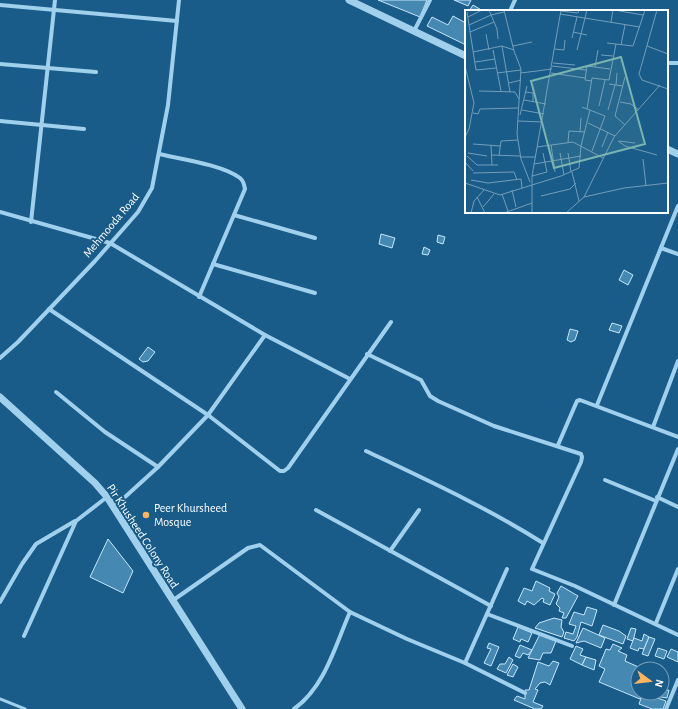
<svg xmlns="http://www.w3.org/2000/svg" width="678" height="709" font-family="'Alegreya Sans',sans-serif">
<rect width="100%" height="100%" fill="#195c89"/>
<!-- building -->
<g fill="#4589b3" stroke="#c7e6fa">
<path d="M 378,0 L 427,0 L 420,17 Z"/>
<path d="M 454,0 L 471,0 L 468,6 Z"/>
<path d="M 473,5 L 483,11 L 469,11 Z"/>
<path d="M 453,16 L 464,22 L 466,18 L 466,45 L 427,26 L 432,17 L 448,25 Z"/>
<path d="M 381,234 L 395,238 L 392,248 L 379,244 Z"/>
<path d="M 438,235 L 445,237 L 443,244 L 437,242 Z"/>
<path d="M 424,247 L 430,250 L 428,255 L 422,254 Z"/>
<path d="M 624,270 L 633,275 L 628,285 L 619,280 Z"/>
<path d="M 612,323 L 622,326 L 619,333 L 609,330 Z"/>
<path d="M 570,329 L 578,331 L 575,340 L 571,342 L 567,340 Z"/>
<path d="M 148,347 L 155,352 L 148,361 L 143,362 L 139,359 Z"/>
<path d="M 108,539 L 133,571 L 123,593 L 90,577 Z"/>
<path d="M 536,581 L 550,588 L 549,591 L 555,594 L 550,605 L 543,602 L 544,599 L 542,598 L 534,605 L 527,601 L 525,605 L 518,601 L 524,588 L 532,591 Z"/>
<path d="M 561,586 L 578,596 L 566,618 L 562,618 L 564,613 L 559,611 L 560,608 L 556,604 L 559,597 L 557,593 Z"/>
<path d="M 587,607 L 597,610 L 592,626 L 581,622 L 577,637 L 574,641 L 564,638 L 566,632 L 573,634 L 576,626 L 569,624 L 574,612 L 584,615 Z"/>
<path d="M 554,618 L 562,620 L 561,627 L 564,632 L 562,637 L 535,628 L 539,623 Z"/>
<path d="M 603,625 L 619,631 L 626,636 L 623,644 L 599,635 Z"/>
<path d="M 518,627 L 532,633 L 528,642 L 521,639 L 520,642 L 513,639 Z"/>
<path d="M 583,628 L 605,638 L 601,648 L 584,641 L 576,643 Z"/>
<path d="M 631,628 L 636,629 L 633,641 L 627,639 Z"/>
<path d="M 540,634 L 556,641 L 551,653 L 543,653 L 540,660 L 528,658 Z"/>
<path d="M 644,634 L 649,637 L 644,649 L 639,648 L 638,651 L 630,648 L 634,638 L 642,641 Z"/>
<path d="M 649,637 L 655,639 L 648,656 L 642,654 Z"/>
<path d="M 489,643 L 499,647 L 491,666 L 484,663 L 491,649 L 487,648 Z"/>
<path d="M 613,644 L 622,648 L 618,651 L 627,655 L 625,661 L 643,669 L 638,669 L 638,693 L 643,693 L 640,699 L 599,682 L 605,669 L 599,666 L 606,649 L 610,650 Z"/>
<path d="M 520,645 L 532,650 L 528,655 L 523,653 L 520,658 L 515,656 Z"/>
<path d="M 576,646 L 583,649 L 580,655 L 586,657 L 582,665 L 570,659 Z"/>
<path d="M 658,648 L 667,651 L 664,659 L 655,656 Z"/>
<path d="M 671,649 L 678,652 L 678,662 L 667,657 Z"/>
<path d="M 509,657 L 513,660 L 506,673 L 497,669 L 500,664 L 505,664 Z"/>
<path d="M 586,657 L 596,660 L 594,670 L 582,665 Z"/>
<path d="M 553,661 L 559,663 L 550,685 L 545,682 L 540,683 L 535,689 L 538,690 L 533,702 L 543,706 L 541,709 L 535,709 L 514,700 L 517,696 L 525,699 L 525,690 L 529,690 L 538,662 L 549,666 Z"/>
<path d="M 513,664 L 518,667 L 513,677 L 507,675 Z"/>
<path d="M 669,690 L 667,698 L 650,695 L 651,693 L 662,693 L 662,691 Z"/>
<path d="M 643,693 L 666,701 L 663,709 L 652,709 L 639,704 Z"/>
</g>
<g fill="none" stroke-linecap="round" stroke-linejoin="round">
<!-- service -->
<path stroke="#a1d0ed" stroke-width="3" d="M 0,699 L 25,709"/>
<!-- minor -->
<g stroke="#a1d0ed" stroke-width="4">
<path d="M 0,5 L 177,21"/>
<path d="M 510,11 L 515,0"/>
<path d="M 414,31 L 430,0"/>
<path d="M 669,63 L 678,63"/>
<path d="M 0,64 L 96,72"/>
<path d="M 0,121 L 84,129"/>
<path d="M 159,154 C 181,159 223,165 240,178 C 244,181 244,185 245,189 L 199,297"/>
<path d="M 0,212 L 110,243 L 265,335 L 350,379"/>
<path d="M 234,215 L 315,238"/>
<path d="M 31,222 L 55,0"/>
<path d="M 661,248 L 678,254"/>
<path d="M 213,264 L 315,293"/>
<path d="M 49,309 L 208,415 L 280,471 L 284,471 L 288,468 L 391,322"/>
<path d="M 367,354 L 421,380 L 430,396 L 438,401 L 494,426 L 581,454 L 582,457 L 581,462 L 532,569 L 575,586 L 678,635"/>
<path d="M 0,358 L 18,342 L 95,261 L 138,212 L 152,188 L 168,105 L 179,0"/>
<path d="M 56,392 L 105,432 L 158,467"/>
<path d="M 597,405 L 678,206"/>
<path d="M 653,427 L 678,361"/>
<path d="M 558,445 L 577,401 L 580,400 L 678,437"/>
<path d="M 366,451 C 427,480 486,507 543,543"/>
<path d="M 605,480 L 656,501"/>
<path d="M 657,497 L 678,507"/>
<path d="M 114,507 L 158,467 L 208,415 L 265,335"/>
<path d="M 316,510 L 491,606"/>
<path d="M 390,551 L 419,510"/>
<path d="M 172,601 L 248,548 L 260,545 L 350,612 L 407,639 L 465,663 L 525,693"/>
<path d="M 0,602 L 22,564 L 36,544 L 75,521"/>
<path d="M 614,605 L 678,449"/>
<path d="M 487,614 L 572,646"/>
<path d="M 656,623 L 678,569"/>
<path d="M 24,636 L 76,521 L 107,497"/>
<path d="M 465,663 L 507,569"/>
<path d="M 294,709 C 325,687 335,646 350,612"/>
<path d="M 666,709 L 678,680"/>
</g>
<!-- tertiary -->
<g stroke="#a1d0ed" stroke-width="7">
<path d="M 349,0 L 466,56"/>
<path d="M 667,149 L 678,154"/>
<path d="M 0,397 L 95,483 L 107,497 L 242,709"/>
</g>
</g>
<!-- markers -->
<circle fill="#ffb55d" stroke="#195c89" stroke-width="1.5" cx="146" cy="515" r="4"/>
<g text-anchor="middle" dominant-baseline="central" stroke-width="4" stroke-linejoin="round" paint-order="stroke">
<!-- street labels -->
<g font-size="12" fill="#fff" stroke="#195c89">
<text transform="translate(111 225) rotate(-50)">Mehmooda Road</text>
<text transform="translate(143 536) rotate(57)">Pir Khusheed Colony Road</text>
</g>
<!-- poi labels -->
<g font-size="12" fill="#fff" stroke="#195c89" text-anchor="start">
<text x="154" y="508">Peer Khursheed<tspan x="154" dy="14">Mosque</tspan></text>
</g>
</g>
<!-- overview -->
<g transform="translate(465 10)">
<rect width="203" height="203" fill="#195c89"/>
<path fill="none" stroke="#759db8" stroke-width="1" d="M 24,0 L 32,19 L 33,29M 39,0 L 49,41 L 56,59 L 52,124 L 56,149 L 65,172M 149,0 L 178,5M 192,0 L 174,64 L 177,70 L 203,79M 96,1 L 113,3 L 114,0M 2,2 L 11,60 L 31,58M 95,4 L 175,17M 26,5 L 39,2M 3,7 L 17,0M 146,12 L 148,0M 4,15 L 26,5M 5,22 L 29,12M 108,22 L 122,25M 21,24 L 24,40M 107,28 L 112,7M 142,33 L 168,36 L 180,0M 156,35 L 160,15M 37,36 L 45,82M 48,36 L 67,32M 182,36 L 203,44M 90,39 L 99,40 L 100,30M 28,40 L 36,81M 112,40 L 122,0M 8,42 L 37,36 L 49,40M 136,45 L 148,46M 10,52 L 30,49M 88,53 L 110,55M 0,56 L 9,93 L 4,119 L 0,127M 87,56 L 121,60M 130,57 L 133,40M 32,63 L 56,60M 56,63 L 87,59M 86,63 L 120,68M 160,67 L 150,106 L 160,115M 127,71 L 120,70 L 122,56 L 145,59M 44,73 L 56,70M 144,74 L 158,76M 151,75 L 152,63M 14,81 L 50,82 L 54,89M 60,82 L 68,83 L 68,92M 59,90 L 81,94M 155,92 L 166,94 L 174,100M 134,96 L 140,70M 117,97 L 140,106 L 127,141M 122,99 L 127,68 L 144,70 L 151,34M 57,100 L 79,104M 143,100 L 150,75M 8,103 L 13,104 L 15,99 L 53,98M 55,105 L 62,76M 53,111 L 77,112M 123,113 L 150,126M 115,122 L 116,108M 153,131 L 160,136 L 192,145M 154,131 L 170,133M 103,132 L 104,121 L 120,122M 8,134 L 35,136M 26,135 L 27,155M 86,135 L 90,162M 72,137 L 108,132 L 138,148M 137,137 L 143,122M 3,143 L 22,146M 95,143 L 99,165M 103,143 L 106,162M 26,145 L 55,146M 2,146 L 12,155 L 33,155M 34,146 L 36,131 L 53,130M 55,147 L 70,147M 178,149 L 181,176M 0,152 L 8,161M 69,154 L 116,146M 107,162 L 114,191M 8,163 L 49,162 L 52,170M 67,166 L 82,162 L 78,143M 6,170 L 23,173 L 56,169 L 57,178M 0,173 L 35,185 L 96,166 L 114,158 L 116,136 L 125,100M 47,180 L 51,197M 37,184 L 43,201M 76,186 L 105,179 L 111,173M 12,187 L 20,203M 119,187 L 159,178 L 203,173M 18,197 L 29,184M 6,203 L 9,191 L 19,180M 39,203 L 67,193M 67,203 L 67,166 L 96,0M 101,203 L 119,187 L 149,127 L 195,75"/>
<path fill="#7bb4af" fill-opacity="0.15" stroke="#7bb4af" stroke-width="2" d="M 156,47 L 180,134 L 89,158 L 66,71 Z"/>
<rect width="203" height="203" fill="none" stroke="#fff" stroke-width="2"/>
</g>
<!-- north arrow -->
<g transform="translate(650 681) rotate(105)"><circle r="19" fill="#195c89" stroke="#759db8"/>
<path d="M0-3L7 15L0 10L-7 15Z" fill="#ffb55d"/>
<text y="-6" font-size="11" font-weight="bold" text-anchor="middle" fill="#ffffff">N</text>
</g>
</svg>
